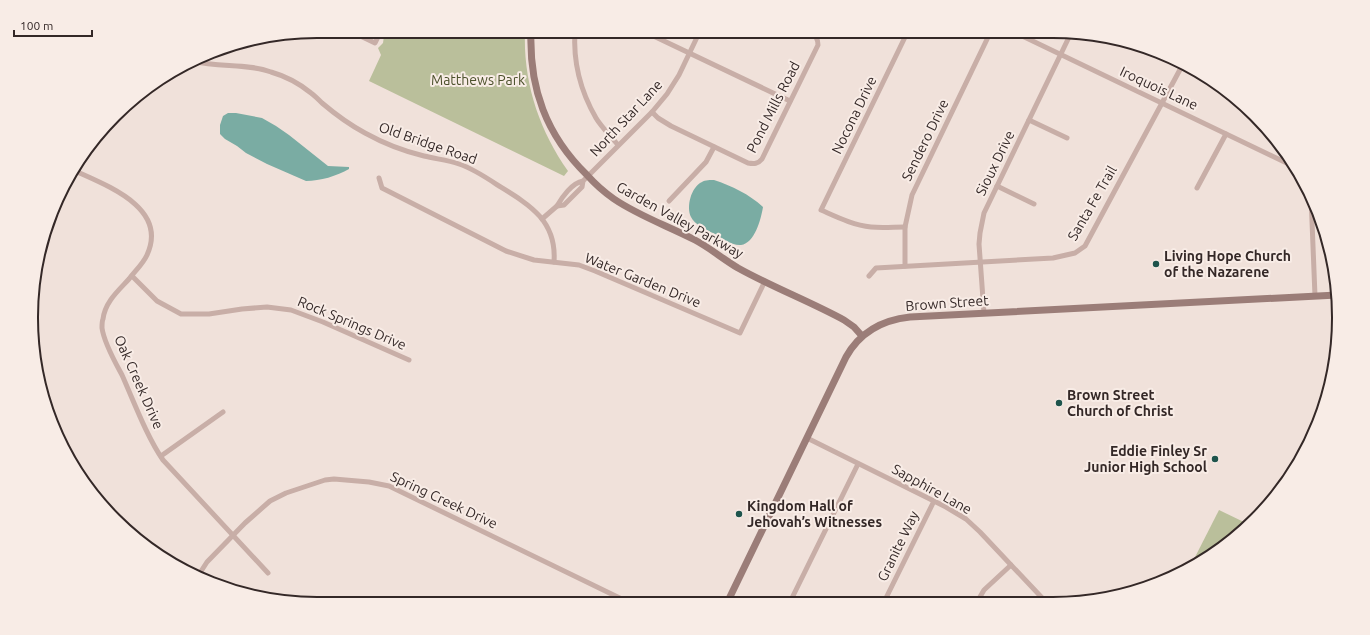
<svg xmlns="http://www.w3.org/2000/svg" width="1370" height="635" font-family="Ubuntu,sans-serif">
<rect width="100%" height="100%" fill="#f0e1da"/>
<!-- green -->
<g fill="#babf9b">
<path d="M 386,31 L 525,31 C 523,82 539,130 568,171 L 564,176 L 369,81 L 381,55 L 378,48 L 383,43 L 384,36 Z"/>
<path d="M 1219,510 L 1248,524 L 1227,545 L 1191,565 Z"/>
</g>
<!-- water -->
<g fill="#7aaca3">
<path d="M 228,113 L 236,113 L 262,118 L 276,126 L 289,135 L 328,166 L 349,167 L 349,169 C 337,176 320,181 306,181 L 267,164 L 246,153 L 237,146 L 225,139 L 220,134 L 220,125 L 223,116 Z"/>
<path d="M 714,180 C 732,186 749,194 763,207 C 761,219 755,243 741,245 C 732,246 721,237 713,233 C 706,230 694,224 691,217 C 686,207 691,187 702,182 C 705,180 711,180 714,180 Z"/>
</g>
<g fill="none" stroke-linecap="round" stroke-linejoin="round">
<!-- street -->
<g stroke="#c8aea7" stroke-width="5">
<path d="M 350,31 L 375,43 L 381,31"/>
<path d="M 575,31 C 573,61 581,92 596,118 C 602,128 611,136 618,145"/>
<path d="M 643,31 L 790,101"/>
<path d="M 1012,31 L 1295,167"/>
<path d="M 193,61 C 219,68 246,63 271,72 C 285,76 300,84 311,93 C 315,96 319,100 322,103 C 335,114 350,125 365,133 C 383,143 403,151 424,156 C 436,159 448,160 459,164 C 474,169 487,178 499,186 C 530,205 557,221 554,262"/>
<path d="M 652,112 L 658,118 L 671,126 L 748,163 C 754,164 758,164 762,159 L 818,45 C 818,39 816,35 811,31"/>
<path d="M 1029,120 L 1067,138"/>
<path d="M 73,170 C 105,185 169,207 147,255 C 143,264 135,271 129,279 C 118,291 105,302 103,319 C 102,321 102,325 102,328 C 104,343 115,362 122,375 C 134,402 147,437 163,460 L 268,573"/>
<path d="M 379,178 L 382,188 L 506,251 L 534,260 L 579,265 L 595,271 L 740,333 L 765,281"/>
<path d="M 583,181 L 582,187 L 564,205 L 557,206 C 562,197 572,183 583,181 L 652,112 L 667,94 L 679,75 L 700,31"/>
<path d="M 997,186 L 1034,204"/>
<path d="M 1197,188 L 1226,134"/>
<path d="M 1311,196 L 1315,296"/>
<path d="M 669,201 L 706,162 L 714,147"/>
<path d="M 542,219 L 557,206"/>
<path d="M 905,227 C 894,227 882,228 871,227 C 853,225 837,217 821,210 L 908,31"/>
<path d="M 905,266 L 905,227 L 912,195 L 991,31"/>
<path d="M 132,276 L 157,301 L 181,314 L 209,314 L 242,309 L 267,307 L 291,310 L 323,322 L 409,360"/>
<path d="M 869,276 L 876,268 L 1053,258 L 1075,253 L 1085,246 L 1183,64"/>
<path d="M 984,313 L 979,244 L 980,233 L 984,213 L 1071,33"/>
<path d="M 807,438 L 946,507 L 966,519 L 980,532 L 1046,602"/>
<path d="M 161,456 L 223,412"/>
<path d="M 198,576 L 207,562 L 245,523 L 270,501 L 286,493 L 325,480 L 334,479 L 369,482 L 389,486 L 630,603"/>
<path d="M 790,602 L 858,464"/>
<path d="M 884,602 L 934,501"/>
<path d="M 977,602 L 984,590 L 1011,565"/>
</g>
<!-- secondary -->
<g stroke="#9b7d78" stroke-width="7">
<path d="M 531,31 C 529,88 546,135 587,175 C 595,184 604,192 614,199 C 639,216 668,226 695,240 C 710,248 723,259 738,268 C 772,287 809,301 844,320 L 854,327 L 862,336"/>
<path d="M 727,603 L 846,357 C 860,332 882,320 910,317 L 1337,295"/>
</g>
</g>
<!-- markers -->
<g fill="#1e544c" stroke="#f8ece6" stroke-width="1.5">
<circle cx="1156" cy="264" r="4"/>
<circle cx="1059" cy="403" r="4"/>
<circle cx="1215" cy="459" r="4"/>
<circle cx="739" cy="514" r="4"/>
</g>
<g text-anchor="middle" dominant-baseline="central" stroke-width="4" stroke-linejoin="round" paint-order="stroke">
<!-- park labels -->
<g font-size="14" fill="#4c512c" stroke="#f8ece6">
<text x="478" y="80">Matthews Park</text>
</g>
<!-- street labels -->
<g font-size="14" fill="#342827" stroke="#f8ece6">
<text transform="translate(1159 88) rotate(25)">Iroquois Lane</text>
<text transform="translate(773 107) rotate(-63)">Pond Mills Road</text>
<text transform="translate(854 115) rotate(-64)">Nocona Drive</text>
<text transform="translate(626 118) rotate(-47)">North Star Lane</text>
<text transform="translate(925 140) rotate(-64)">Sendero Drive</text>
<text transform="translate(428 143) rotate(19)">Old Bridge Road</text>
<text transform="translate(995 163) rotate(-64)">Sioux Drive</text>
<text transform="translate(1092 203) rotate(-60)">Santa Fe Trail</text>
<text transform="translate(680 220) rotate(29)">Garden Valley Parkway</text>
<text transform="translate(643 280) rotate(22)">Water Garden Drive</text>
<text transform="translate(947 303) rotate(-4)">Brown Street</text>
<text transform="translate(352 323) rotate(23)">Rock Springs Drive</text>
<text transform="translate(139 382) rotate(66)">Oak Creek Drive</text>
<text transform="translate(932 489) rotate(29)">Sapphire Lane</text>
<text transform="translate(444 500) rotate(25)">Spring Creek Drive</text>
<text transform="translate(898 546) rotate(-64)">Granite Way</text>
</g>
<!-- poi labels -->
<g font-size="14" font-weight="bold" fill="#342827" stroke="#f8ece6" text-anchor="start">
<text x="1164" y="256">Living Hope Church<tspan x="1164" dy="16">of the Nazarene</tspan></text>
<text x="1067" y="395">Brown Street<tspan x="1067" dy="16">Church of Christ</tspan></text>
<text x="1207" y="451" text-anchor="end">Eddie Finley Sr<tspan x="1207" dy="16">Junior High School</tspan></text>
<text x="747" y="506">Kingdom Hall of<tspan x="747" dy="16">Jehovah’s Witnesses</tspan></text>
</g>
</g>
<!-- crop -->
<path d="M0 0H1370V635H0ZM317 38H1053A279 279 0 0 1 1332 317V318A279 279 0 0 1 1053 597H317A279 279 0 0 1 38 318V317A279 279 0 0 1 317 38Z" fill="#f8ece6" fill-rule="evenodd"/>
<path fill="none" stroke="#342827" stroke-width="2" d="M317 38H1053A279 279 0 0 1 1332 317V318A279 279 0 0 1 1053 597H317A279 279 0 0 1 38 318V317A279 279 0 0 1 317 38Z"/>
<!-- scale -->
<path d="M14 30v6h78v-6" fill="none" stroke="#342827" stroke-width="2"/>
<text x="20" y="30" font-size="12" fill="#342827" stroke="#f8ece6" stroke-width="3" paint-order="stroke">100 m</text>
</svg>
